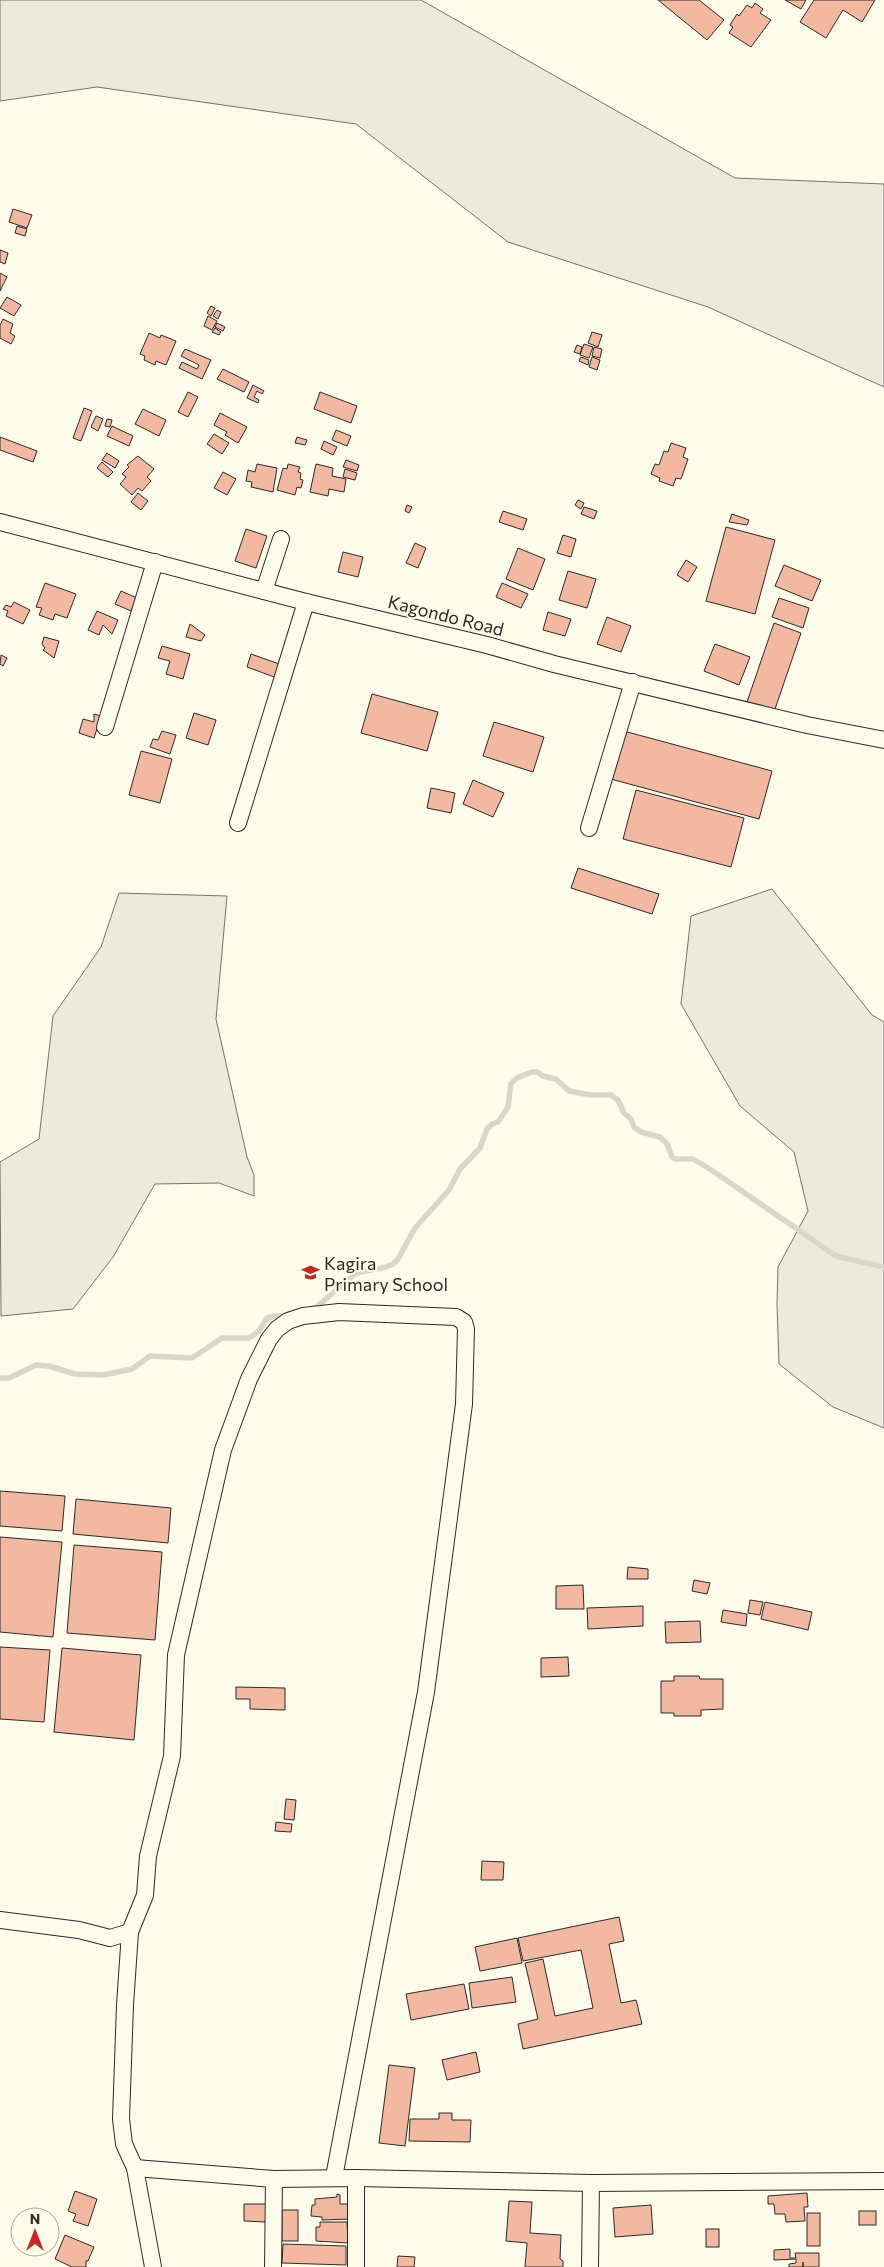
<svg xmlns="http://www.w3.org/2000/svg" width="884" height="2267" font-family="Commissioner,sans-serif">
<rect width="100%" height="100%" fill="#fdfbea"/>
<!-- green -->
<g fill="#ecebdb" stroke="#74746e">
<path d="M 0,0 L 421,0 L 735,178 L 884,184 L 884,387 L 708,307 L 508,242 L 356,124 L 97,87 L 0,101 Z"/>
<path d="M 772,889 L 872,1015 L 884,1022 L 884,1428 L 833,1407 L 779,1364 L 777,1304 L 778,1267 L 808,1211 L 794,1152 L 740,1106 L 681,1004 L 691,916 Z"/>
<path d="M 119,893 L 227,896 L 216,1019 L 247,1157 L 254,1175 L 254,1196 L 219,1183 L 155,1184 L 113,1257 L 73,1309 L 1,1316 L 0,1162 L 39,1139 L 53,1016 L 101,947 Z"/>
</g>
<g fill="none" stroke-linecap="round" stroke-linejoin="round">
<!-- stream -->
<g stroke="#d8d7c9" stroke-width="5.5">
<path d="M 313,1310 L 356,1273 L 386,1267 L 393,1264 L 398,1259 L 415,1228 L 449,1190 L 460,1169 L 480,1148 L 487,1129 L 492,1124 L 498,1122 L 508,1107 L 511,1083 L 517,1078 L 532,1072 L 537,1072 L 543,1076 L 556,1079 L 569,1091 L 590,1095 L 611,1095 L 618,1100 L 624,1113 L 631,1119 L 634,1127 L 641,1132 L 660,1137 L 667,1144 L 672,1157 L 675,1159 L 693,1159 L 710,1169 L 836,1256 L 884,1267"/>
<path d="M 0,1378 L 9,1378 L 36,1365 L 49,1366 L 75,1374 L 103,1375 L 132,1369 L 150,1356 L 192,1358 L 222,1338 L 249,1338 L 259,1331 L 267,1318 L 275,1316 L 287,1316"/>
</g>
</g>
<!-- building -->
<g fill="#f2b8a0" stroke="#2b2b2b">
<path d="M 658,0 L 699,0 L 724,20 L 707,40 Z"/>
<path d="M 785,0 L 806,0 L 801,9 Z"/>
<path d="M 814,0 L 875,0 L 862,22 L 843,10 L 826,38 L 800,22 Z"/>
<path d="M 755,3 L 763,9 L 760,13 L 771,20 L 751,47 L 729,33 L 733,27 L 730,25 L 737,14 L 739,16 L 747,5 L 752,8 Z"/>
<path d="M 13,209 L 32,215 L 27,228 L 9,222 Z"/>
<path d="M 17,226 L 27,229 L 25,236 L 15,233 Z"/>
<path d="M 0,250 L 8,253 L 5,264 L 0,262 Z"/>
<path d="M 0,273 L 7,277 L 0,291 Z"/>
<path d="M 7,297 L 21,305 L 14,316 L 0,308 Z"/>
<path d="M 211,306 L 215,308 L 211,316 L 207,313 Z"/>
<path d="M 217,310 L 221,312 L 218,319 L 213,316 Z"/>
<path d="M 208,316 L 217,321 L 212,330 L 204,326 Z"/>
<path d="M 3,319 L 13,324 L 10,333 L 15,336 L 11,344 L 0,338 L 0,325 Z"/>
<path d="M 217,323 L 225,327 L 223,331 L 215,327 Z"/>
<path d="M 215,328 L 221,332 L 219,335 L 212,332 Z"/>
<path d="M 592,332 L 602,335 L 598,347 L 588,343 Z"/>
<path d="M 149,333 L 160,338 L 161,335 L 176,341 L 166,365 L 156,361 L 155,365 L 144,360 L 145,356 L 140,354 Z"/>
<path d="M 584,344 L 593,347 L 589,358 L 580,355 Z"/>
<path d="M 577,345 L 582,347 L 580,354 L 574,352 Z"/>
<path d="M 594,347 L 602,349 L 600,358 L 592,356 Z"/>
<path d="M 185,349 L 211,360 L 202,379 L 179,368 L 182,362 L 197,369 L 199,365 L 181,356 Z"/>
<path d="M 581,357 L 589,360 L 588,365 L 579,361 Z"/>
<path d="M 592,357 L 600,360 L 597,370 L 589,367 Z"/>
<path d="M 223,369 L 249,382 L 244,392 L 217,379 Z"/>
<path d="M 253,385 L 264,391 L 262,394 L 257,391 L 254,397 L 259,400 L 258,403 L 247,398 Z"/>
<path d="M 188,392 L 198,397 L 188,417 L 178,412 Z"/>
<path d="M 320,392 L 357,406 L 351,423 L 314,409 Z"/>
<path d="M 84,408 L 92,411 L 81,441 L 73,438 Z"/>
<path d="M 143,409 L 166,420 L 159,436 L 135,424 Z"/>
<path d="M 220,413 L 247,427 L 238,443 L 225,435 L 227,432 L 214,425 Z"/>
<path d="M 96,416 L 103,419 L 98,431 L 91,427 Z"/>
<path d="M 107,419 L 112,420 L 110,427 L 105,426 Z"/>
<path d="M 112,426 L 133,436 L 129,446 L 107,436 Z"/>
<path d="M 336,430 L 351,436 L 347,446 L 332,440 Z"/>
<path d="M 214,434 L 229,443 L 222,454 L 207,444 Z"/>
<path d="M 0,437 L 37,451 L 33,462 L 0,450 Z"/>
<path d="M 297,437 L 307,440 L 305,445 L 295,443 Z"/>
<path d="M 324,441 L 337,447 L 333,455 L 321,449 Z"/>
<path d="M 671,443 L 686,448 L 683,457 L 688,459 L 681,479 L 676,478 L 673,486 L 659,481 L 660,478 L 651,474 L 655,464 L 659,465 L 664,451 L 668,452 Z"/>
<path d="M 107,453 L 119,461 L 115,468 L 102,460 Z"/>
<path d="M 138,456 L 154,469 L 147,477 L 151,481 L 142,491 L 138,488 L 132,495 L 120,484 L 126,477 L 122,474 L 129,467 L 127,465 Z"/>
<path d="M 346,460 L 359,465 L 357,471 L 343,467 Z"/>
<path d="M 102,462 L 113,472 L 108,477 L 97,468 Z"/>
<path d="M 257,464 L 277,468 L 273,492 L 251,487 L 252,482 L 246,481 L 248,470 L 255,472 Z"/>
<path d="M 288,464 L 300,467 L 298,472 L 301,473 L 300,479 L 303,480 L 301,488 L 297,487 L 295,495 L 277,490 L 283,468 L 287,469 Z"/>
<path d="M 316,464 L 333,468 L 332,476 L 346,479 L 344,492 L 329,489 L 328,496 L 310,492 Z"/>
<path d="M 345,469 L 357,473 L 355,480 L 343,477 Z"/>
<path d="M 223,472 L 236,479 L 227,495 L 214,488 Z"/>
<path d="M 138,493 L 148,501 L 141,510 L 131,502 Z"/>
<path d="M 578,500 L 584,503 L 581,509 L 575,505 Z"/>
<path d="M 407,505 L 412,507 L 409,513 L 405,511 Z"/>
<path d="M 584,507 L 597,511 L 594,519 L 581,514 Z"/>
<path d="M 503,511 L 527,519 L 523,530 L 499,522 Z"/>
<path d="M 732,514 L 749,520 L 747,525 L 729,522 Z"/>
<path d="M 726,527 L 775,540 L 755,614 L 706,601 Z"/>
<path d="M 246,529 L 267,536 L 256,568 L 235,561 Z"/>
<path d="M 563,535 L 576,539 L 571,557 L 557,553 Z"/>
<path d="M 415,543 L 426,548 L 418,568 L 406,563 Z"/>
<path d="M 518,548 L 545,559 L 533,590 L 506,579 Z"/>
<path d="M 343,552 L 363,557 L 358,577 L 338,572 Z"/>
<path d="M 686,560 L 697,567 L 688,582 L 677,575 Z"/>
<path d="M 784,565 L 821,580 L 812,601 L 775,586 Z"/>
<path d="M 568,571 L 596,579 L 587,608 L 559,600 Z"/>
<path d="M 45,583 L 76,594 L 67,618 L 55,614 L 53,620 L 39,615 L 42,608 L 36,607 Z"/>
<path d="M 502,583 L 528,594 L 521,608 L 496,597 Z"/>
<path d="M 121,591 L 137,598 L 131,611 L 115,604 Z"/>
<path d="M 779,598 L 809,608 L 803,628 L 772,617 Z"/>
<path d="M 14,602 L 30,610 L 23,624 L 6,616 L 8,611 L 3,609 L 6,605 L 11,607 Z"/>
<path d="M 97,611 L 118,620 L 112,634 L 103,625 L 99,635 L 88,630 Z"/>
<path d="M 548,612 L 571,619 L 565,636 L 543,630 Z"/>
<path d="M 607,617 L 631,626 L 621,652 L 597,644 Z"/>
<path d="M 774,623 L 801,633 L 774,712 L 747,702 Z"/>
<path d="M 190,624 L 205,635 L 201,641 L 186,637 Z"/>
<path d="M 44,637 L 59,641 L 54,658 L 43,650 L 45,648 L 42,644 Z"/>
<path d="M 715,644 L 750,657 L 739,685 L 704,671 Z"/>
<path d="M 162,646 L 190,654 L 183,679 L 166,674 L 170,661 L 158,658 Z"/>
<path d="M 251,654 L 282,665 L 277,678 L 247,667 Z"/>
<path d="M 1,655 L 7,658 L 3,666 L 0,664 Z"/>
<path d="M 372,694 L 438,712 L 427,751 L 361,733 Z"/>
<path d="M 194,713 L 216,720 L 208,745 L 186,738 Z"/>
<path d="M 94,714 L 101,716 L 94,738 L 79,733 L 83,719 L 94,722 Z"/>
<path d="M 494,722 L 544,737 L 533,772 L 483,756 Z"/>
<path d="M 620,730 L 772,771 L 759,819 L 607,778 Z"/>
<path d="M 162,731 L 176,735 L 170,754 L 150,747 L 153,739 L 158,740 Z"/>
<path d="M 141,751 L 172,759 L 160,803 L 129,795 Z"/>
<path d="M 473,780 L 504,793 L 493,817 L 463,804 Z"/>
<path d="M 431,788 L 455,793 L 451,813 L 427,808 Z"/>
<path d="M 636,790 L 744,818 L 731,867 L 623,839 Z"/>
<path d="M 578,868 L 659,894 L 652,914 L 571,888 Z"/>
<path d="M 0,1491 L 65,1496 L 62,1531 L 0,1526 Z"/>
<path d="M 76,1499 L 171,1508 L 168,1543 L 73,1534 Z"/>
<path d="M 0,1537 L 62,1542 L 53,1637 L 0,1632 Z"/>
<path d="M 74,1545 L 162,1552 L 155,1640 L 67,1633 Z"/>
<path d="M 628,1567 L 648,1569 L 648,1579 L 627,1579 Z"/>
<path d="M 694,1580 L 710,1583 L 707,1594 L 692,1591 Z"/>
<path d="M 583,1585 L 584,1609 L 556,1609 L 556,1586 Z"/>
<path d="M 750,1600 L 763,1602 L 760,1615 L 748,1613 Z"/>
<path d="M 765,1602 L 812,1612 L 808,1630 L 761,1619 Z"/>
<path d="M 643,1606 L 643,1626 L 588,1629 L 587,1608 Z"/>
<path d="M 723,1610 L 747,1614 L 746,1626 L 721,1622 Z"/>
<path d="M 700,1621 L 701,1642 L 666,1643 L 665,1622 Z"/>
<path d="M 0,1647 L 50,1650 L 44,1722 L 0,1719 Z"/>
<path d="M 62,1648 L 141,1655 L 134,1740 L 54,1732 Z"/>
<path d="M 568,1657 L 569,1676 L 541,1677 L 541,1658 Z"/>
<path d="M 674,1676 L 699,1676 L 700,1679 L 723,1679 L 723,1709 L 701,1710 L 701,1716 L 674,1716 L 674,1713 L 661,1713 L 661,1681 L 674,1681 Z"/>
<path d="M 236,1687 L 285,1688 L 285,1710 L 250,1709 L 250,1699 L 236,1699 Z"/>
<path d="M 286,1799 L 296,1800 L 294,1820 L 284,1819 Z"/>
<path d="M 276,1822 L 292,1824 L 291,1832 L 275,1831 Z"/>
<path d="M 482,1861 L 504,1862 L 503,1880 L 481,1880 Z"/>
<path d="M 619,1917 L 624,1941 L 609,1944 L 621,2003 L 636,2000 L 642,2024 L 523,2049 L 518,2024 L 538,2019 L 525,1963 L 543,1959 L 555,2016 L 593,2008 L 581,1950 L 523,1961 L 518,1938 Z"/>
<path d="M 517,1938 L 522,1963 L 480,1971 L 475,1947 Z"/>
<path d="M 512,1977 L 516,2002 L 472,2008 L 469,1983 Z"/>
<path d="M 464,1984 L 469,2009 L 411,2020 L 406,1994 Z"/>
<path d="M 476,2052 L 480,2072 L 447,2080 L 442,2060 Z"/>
<path d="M 389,2065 L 415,2068 L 405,2146 L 379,2143 Z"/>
<path d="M 439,2113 L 452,2113 L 452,2120 L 471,2120 L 470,2142 L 409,2141 L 410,2119 L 439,2119 Z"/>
<path d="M 75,2191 L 97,2199 L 88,2226 L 73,2221 L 76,2214 L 68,2211 Z"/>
<path d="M 807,2193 L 808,2207 L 804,2207 L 805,2221 L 786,2222 L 785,2214 L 775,2214 L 774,2204 L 768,2204 L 768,2196 Z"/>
<path d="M 337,2194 L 340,2195 L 340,2204 L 350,2204 L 350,2219 L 322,2220 L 322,2217 L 311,2216 L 312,2205 L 315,2205 L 315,2199 L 337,2197 Z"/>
<path d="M 509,2201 L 532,2202 L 530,2233 L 561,2235 L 560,2259 L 563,2261 L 563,2267 L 525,2267 L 527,2243 L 506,2241 Z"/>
<path d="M 244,2204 L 267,2204 L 266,2222 L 244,2221 Z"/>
<path d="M 651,2205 L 653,2234 L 615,2237 L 613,2208 Z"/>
<rect x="282" y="2210" width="16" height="31"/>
<rect x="859" y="2211" width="17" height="14"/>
<rect x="807" y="2213" width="13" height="33"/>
<path d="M 320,2222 L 347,2222 L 348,2243 L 316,2241 L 316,2227 L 320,2227 Z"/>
<rect x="706" y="2229" width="13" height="18"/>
<path d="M 65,2235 L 94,2247 L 88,2261 L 86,2261 L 86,2267 L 72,2267 L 55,2259 Z"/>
<path d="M 283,2244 L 346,2246 L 346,2265 L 282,2263 Z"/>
<path d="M 790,2249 L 790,2258 L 796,2258 L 795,2253 L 819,2253 L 819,2267 L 803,2267 L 803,2262 L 803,2267 L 789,2267 L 789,2264 L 796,2263 L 796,2259 L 774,2260 L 774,2250 Z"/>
<path d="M 398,2256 L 415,2257 L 414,2267 L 397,2267 Z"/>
</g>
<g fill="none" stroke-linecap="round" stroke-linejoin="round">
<defs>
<g id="minor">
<path d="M 0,522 L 306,602 L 487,645 L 554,664 L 807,725 L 884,740"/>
<path d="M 264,591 L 281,539"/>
<path d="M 105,727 L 155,562"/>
<path d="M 238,823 L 306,602"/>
<path d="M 589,828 L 633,682"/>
<path d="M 0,1920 L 79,1930 L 110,1938 L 130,1932"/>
<path d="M 135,2168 L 274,2179 L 356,2178 L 591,2183 L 884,2181"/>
<path d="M 356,2178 L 356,2267"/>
<path d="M 153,2267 L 135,2168 L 124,2144 L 121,2119 L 125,2005 L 130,1932 L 145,1895 L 148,1856 L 172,1756 L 176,1655 L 223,1450 L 249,1379 L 269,1339 L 277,1329 L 288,1321 L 303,1316 L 339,1312 L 456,1317 L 464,1322 L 466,1329 L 464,1404 L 426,1692 L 334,2177"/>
<path d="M 273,2267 L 274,2179"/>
<path d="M 590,2267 L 591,2183"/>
</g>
</defs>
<!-- minor casing -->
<use href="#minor" stroke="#2b2b2b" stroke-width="18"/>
<!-- minor -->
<use href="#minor" stroke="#fdfbea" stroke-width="16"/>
</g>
<!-- icons -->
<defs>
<symbol id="school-bare" viewBox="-9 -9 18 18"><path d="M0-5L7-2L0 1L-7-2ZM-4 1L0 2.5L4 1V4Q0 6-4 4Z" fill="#c62828" stroke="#fdfbea" stroke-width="2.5" paint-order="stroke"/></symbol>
</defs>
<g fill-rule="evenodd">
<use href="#school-bare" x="298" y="1260" width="25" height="25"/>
</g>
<g text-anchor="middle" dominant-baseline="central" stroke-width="4" stroke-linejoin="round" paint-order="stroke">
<!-- street labels -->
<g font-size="18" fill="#2b2b2b" stroke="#fdfbea">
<text transform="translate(446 615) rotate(14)">Kagondo Road</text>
</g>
<!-- poi labels -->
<g font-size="18" fill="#2b2b2b" stroke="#fdfbea" text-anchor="start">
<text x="324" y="1263">Kagira<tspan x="324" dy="21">Primary School</tspan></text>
</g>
</g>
<!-- north arrow -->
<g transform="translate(35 2232)"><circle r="24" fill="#fdfbea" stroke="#a9a89e"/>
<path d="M0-4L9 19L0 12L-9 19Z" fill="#c62828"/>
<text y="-8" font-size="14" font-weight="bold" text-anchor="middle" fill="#2b2b2b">N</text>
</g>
</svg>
